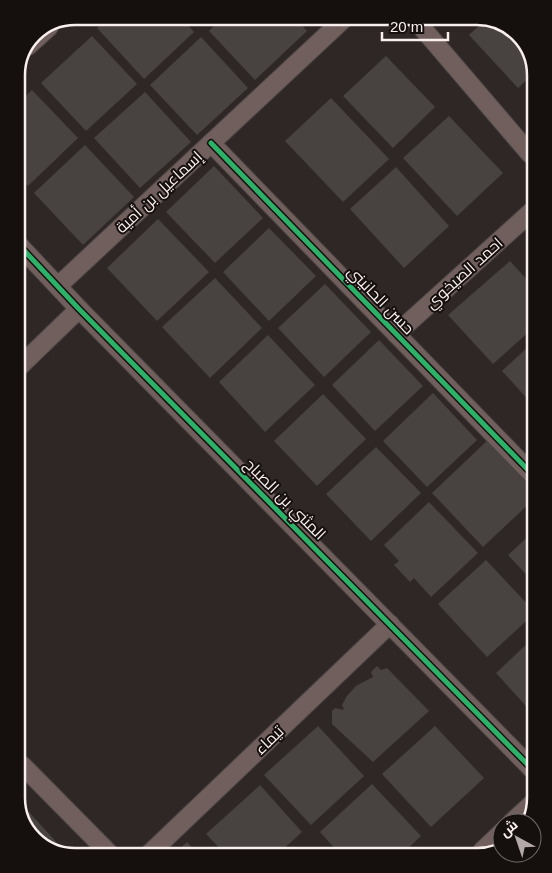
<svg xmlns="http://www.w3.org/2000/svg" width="552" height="873" font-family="Arial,Cairo,sans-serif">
<rect width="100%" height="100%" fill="#2e2726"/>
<!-- building -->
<g fill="#484241">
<path d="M 109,16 L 180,16 L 194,32 L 144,79 L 97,28 Z"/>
<path d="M 224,16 L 294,16 L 307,31 L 255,80 L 209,31 Z"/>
<path d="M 444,16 L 464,16 L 453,26 Z"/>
<path d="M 487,18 L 509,26 L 530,49 L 530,77 L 518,88 L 469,35 Z"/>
<path d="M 92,36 L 137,84 L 86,131 L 41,83 Z"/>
<path d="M 201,37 L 248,88 L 197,135 L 150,85 Z"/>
<path d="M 386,56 L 435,107 L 393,148 L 343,96 Z"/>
<path d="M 32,90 L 78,138 L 28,186 L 17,175 L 17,105 Z"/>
<path d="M 145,92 L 191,142 L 140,188 L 94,138 Z"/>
<path d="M 331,98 L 389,159 L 343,202 L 285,141 Z"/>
<path d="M 449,116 L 503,173 L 457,216 L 403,158 Z"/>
<path d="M 85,145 L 134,197 L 83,245 L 34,193 Z"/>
<path d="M 214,166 L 263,218 L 215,263 L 166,212 Z"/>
<path d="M 396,167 L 449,226 L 404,268 L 350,209 Z"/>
<path d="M 158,219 L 209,272 L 157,321 L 107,268 Z"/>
<path d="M 269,228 L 316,276 L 269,321 L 223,272 Z"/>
<path d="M 510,261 L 531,284 L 532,329 L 493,364 L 448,315 Z"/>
<path d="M 215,278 L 262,328 L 210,378 L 162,327 Z"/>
<path d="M 325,284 L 371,332 L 324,377 L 278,328 Z"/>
<path d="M 268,335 L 315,385 L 265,432 L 219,382 Z"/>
<path d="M 379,340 L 423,386 L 375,431 L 332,385 Z"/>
<path d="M 532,343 L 532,404 L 502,371 Z"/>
<path d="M 433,393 L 477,440 L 427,487 L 383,441 Z"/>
<path d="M 323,394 L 366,439 L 317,486 L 274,441 Z"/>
<path d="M 490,438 L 533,485 L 533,500 L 483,547 L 432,493 Z"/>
<path d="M 376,447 L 421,493 L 371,541 L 326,494 Z"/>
<path d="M 429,502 L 478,553 L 431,597 L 414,578 L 410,582 L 394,565 L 399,561 L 384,545 Z"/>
<path d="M 533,532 L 534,583 L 508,555 Z"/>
<path d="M 486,560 L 534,611 L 534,614 L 487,657 L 438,604 Z"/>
<path d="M 534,637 L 535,716 L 496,673 Z"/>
<path d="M 377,666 L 381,670 L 387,668 L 429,711 L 373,762 L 332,724 L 332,711 L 335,708 L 344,710 L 342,705 L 347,696 L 356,686 L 373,677 L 371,672 Z"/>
<path d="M 318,726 L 364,776 L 311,825 L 264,775 Z"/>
<path d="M 435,726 L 484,778 L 431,827 L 382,774 Z"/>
<path d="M 372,784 L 421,836 L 404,852 L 339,853 L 320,832 Z"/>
<path d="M 260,785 L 302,832 L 278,854 L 225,854 L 206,834 Z"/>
<path d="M 29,812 L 69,856 L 43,847 L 22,824 L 22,818 Z"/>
<path d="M 187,842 L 199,855 L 173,855 Z"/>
</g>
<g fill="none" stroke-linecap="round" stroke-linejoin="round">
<defs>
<g id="minor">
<path d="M 412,16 L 530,154"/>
<path d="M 28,46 L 49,27"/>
<path d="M 211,143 L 533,475"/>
<path d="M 18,244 L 79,309 L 535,772"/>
<path d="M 58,286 L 347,16"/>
<path d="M 396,334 L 531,212"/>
<path d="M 19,367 L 79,309"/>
<path d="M 22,765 L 112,856"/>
<path d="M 511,823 L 536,800"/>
<path d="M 482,851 L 502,832"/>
<path d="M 147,856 L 390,624"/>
</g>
</defs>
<!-- minor casing -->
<use href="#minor" stroke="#4a4443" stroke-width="20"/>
<!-- minor -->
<use href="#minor" stroke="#715f5d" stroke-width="18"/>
<defs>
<g id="cycleway">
<path d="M 211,143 L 533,475"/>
<path d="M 18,244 L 79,309 L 535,772"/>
</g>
</defs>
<!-- cycleway casing -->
<use href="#cycleway" stroke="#150f0e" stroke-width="8"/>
<!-- cycleway -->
<use href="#cycleway" stroke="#2db169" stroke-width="5"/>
</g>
<g text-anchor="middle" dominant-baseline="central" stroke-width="4" stroke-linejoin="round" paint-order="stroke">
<!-- street labels -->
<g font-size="16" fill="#f9efee" stroke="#150f0e">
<text transform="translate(159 192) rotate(-43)">إسماعيل بن أمية</text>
<text transform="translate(464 273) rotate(-42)">احمد الصيخوي</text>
<text transform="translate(381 300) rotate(46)">حسن الحانيني</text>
<text transform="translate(285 499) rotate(45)">المثني بن الصباح</text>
<text transform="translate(269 740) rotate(-44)">تيماء</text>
</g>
</g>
<!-- crop -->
<path d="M0 0H552V873H0ZM75 25H477A50 50 0 0 1 527 75V798A50 50 0 0 1 477 848H75A50 50 0 0 1 25 798V75A50 50 0 0 1 75 25Z" fill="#150f0e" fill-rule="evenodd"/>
<path fill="none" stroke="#f9efee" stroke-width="2.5" d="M75 25H477A50 50 0 0 1 527 75V798A50 50 0 0 1 477 848H75A50 50 0 0 1 25 798V75A50 50 0 0 1 75 25Z"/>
<!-- north arrow -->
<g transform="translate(517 838) rotate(320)"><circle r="24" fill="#150f0e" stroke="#706968"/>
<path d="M0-4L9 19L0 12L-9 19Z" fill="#b2a9a8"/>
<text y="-8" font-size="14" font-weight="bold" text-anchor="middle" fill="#f9efee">ش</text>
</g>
<!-- scale -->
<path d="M382 32v8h66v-8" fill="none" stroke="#f9efee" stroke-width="2.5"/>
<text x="390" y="32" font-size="15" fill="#f9efee" stroke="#150f0e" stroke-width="4" paint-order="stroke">20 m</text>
</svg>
